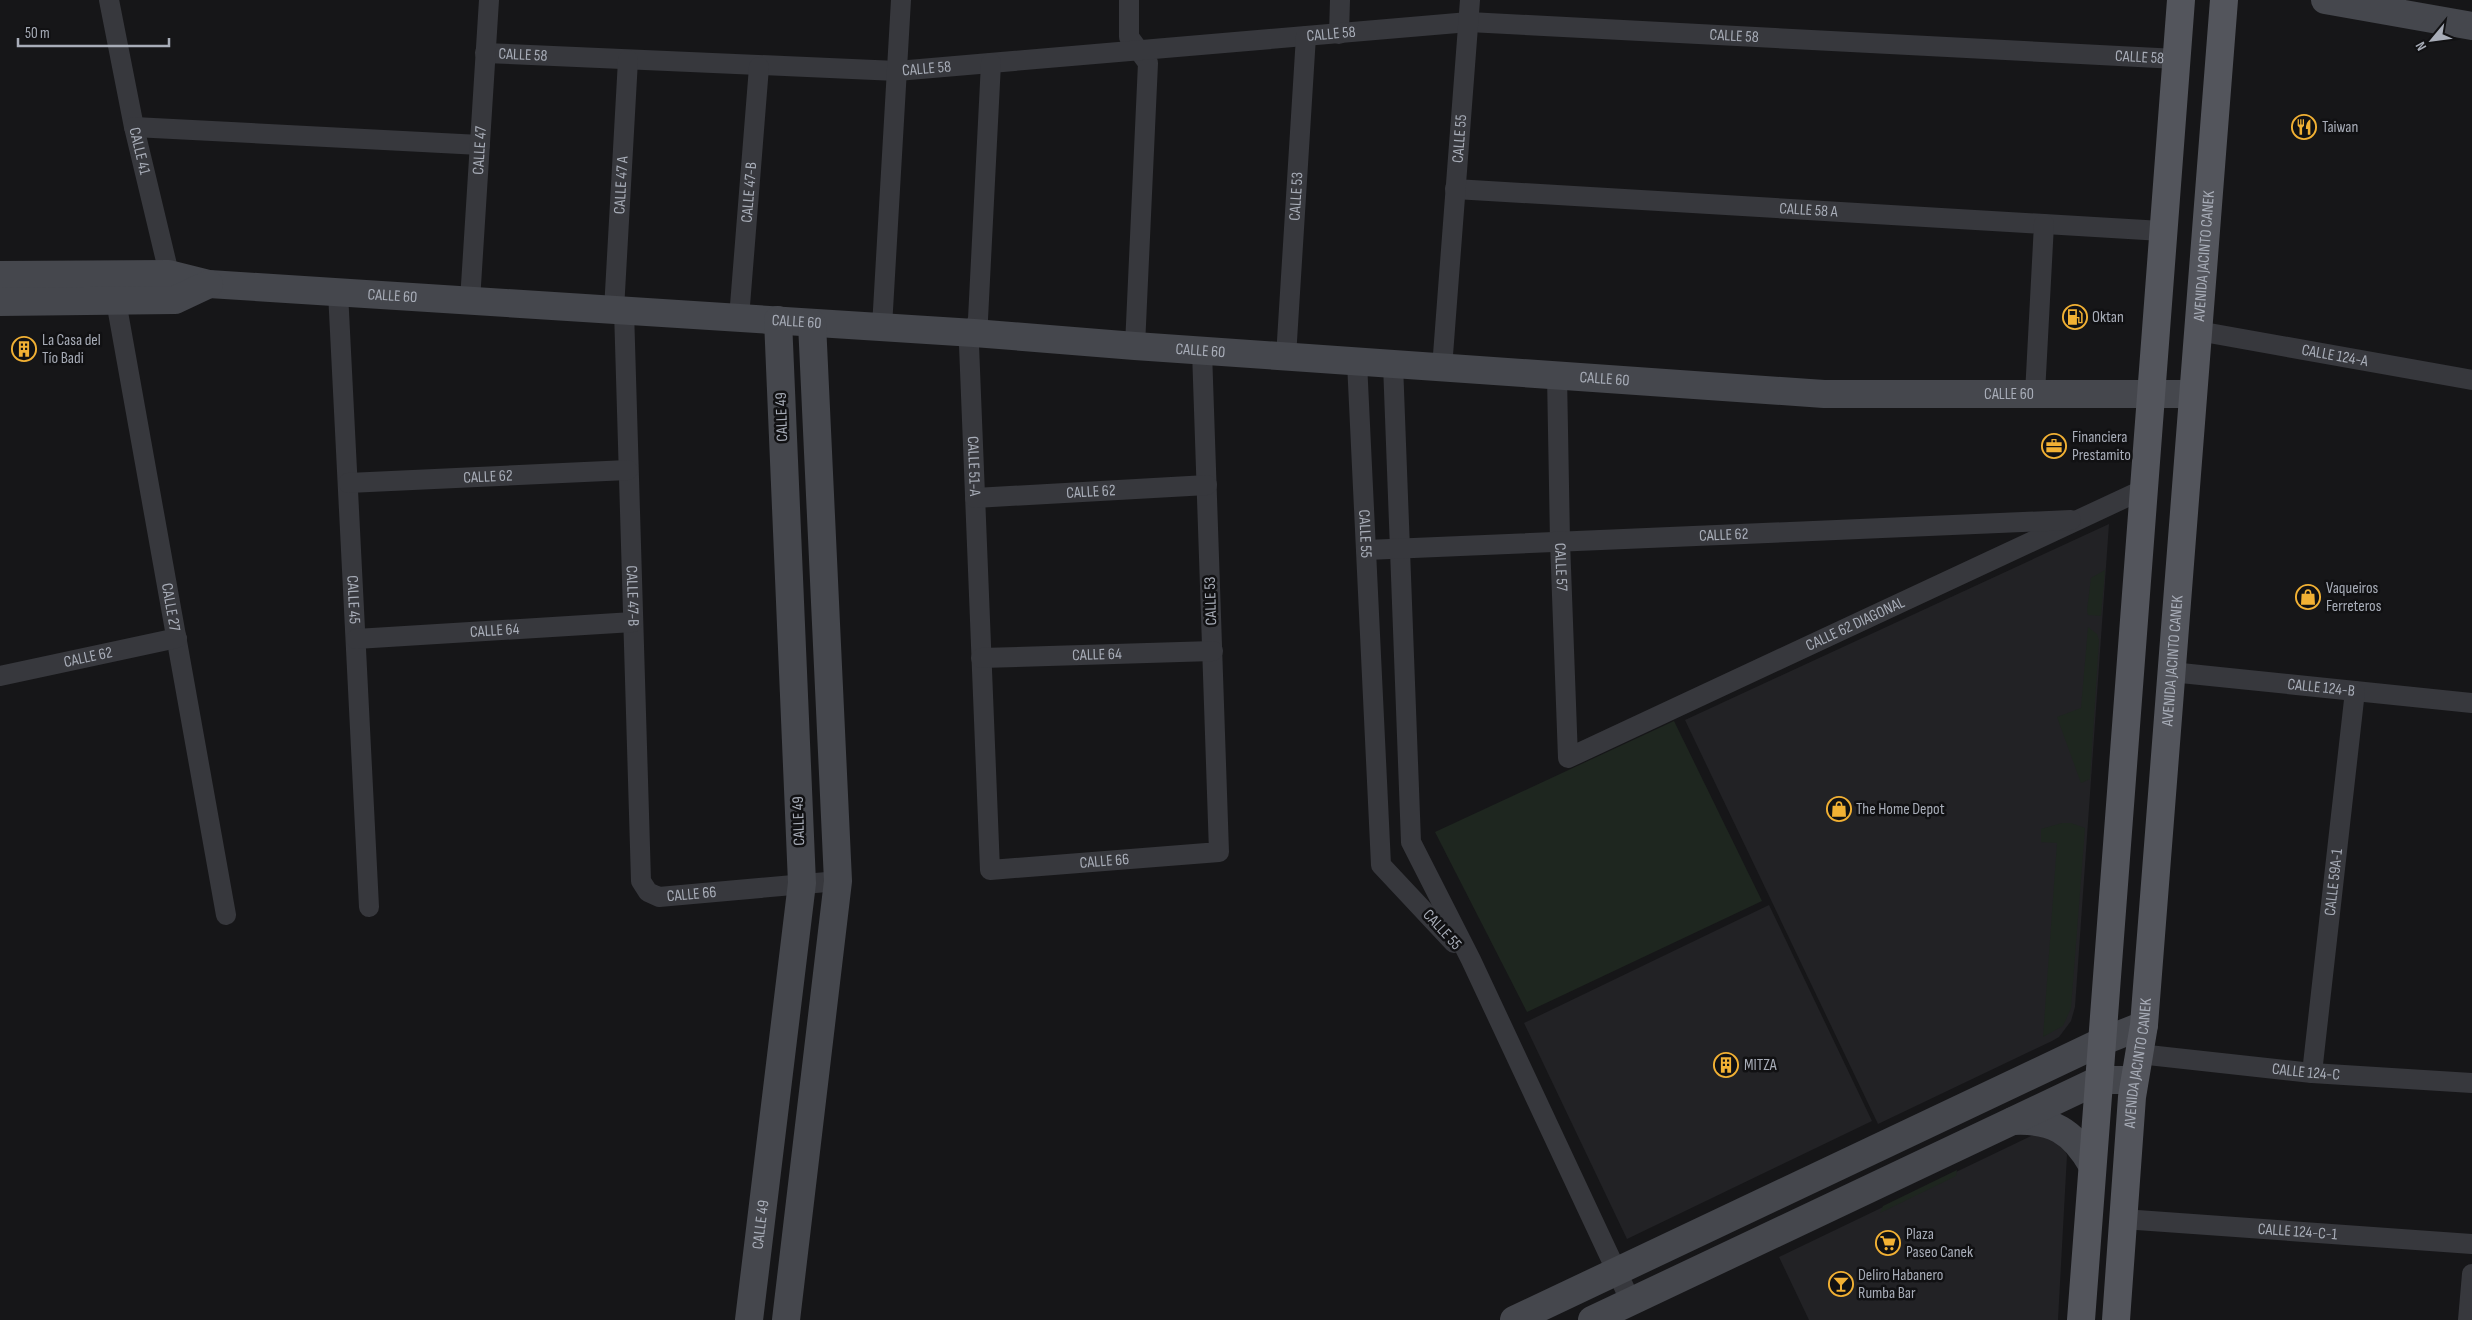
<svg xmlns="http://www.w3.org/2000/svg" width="2472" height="1320" font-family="'Sofia Sans Condensed',sans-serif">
<rect width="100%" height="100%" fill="#161618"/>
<!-- built -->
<g fill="#222225">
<path d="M 2109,524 L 2075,1007 L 2071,1021 L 2059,1037 L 2052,1041 L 1878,1124 L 1685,720 Z"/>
<path d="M 1769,905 L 1872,1121 L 1627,1239 L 1524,1023 Z"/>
<path d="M 2038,1134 L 2046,1135 L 2064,1148 L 2067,1155 L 2058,1320 L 1809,1320 L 1779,1257 L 2031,1136 Z"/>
</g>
<!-- green -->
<g fill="#1e261f">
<path d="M 2105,570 L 2101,616 L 2088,615 L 2087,610 L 2091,578 Z"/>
<path d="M 2088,627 L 2097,634 L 2099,640 L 2090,779 L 2081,783 L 2057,717 L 2081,708 Z"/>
<path d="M 1674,721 L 1762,901 L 1527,1012 L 1435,832 Z"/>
<path d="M 2062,823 L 2071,823 L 2085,828 L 2071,1008 L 2063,1026 L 2043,1037 L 2057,843 L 2041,842 L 2041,829 Z"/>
<path d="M 1957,1170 L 1956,1176 L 1880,1213 L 1883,1206 Z"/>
</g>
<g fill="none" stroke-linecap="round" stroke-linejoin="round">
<!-- street -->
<g stroke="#37383d" stroke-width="20">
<path id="s1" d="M 109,0 L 134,127 L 172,286"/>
<path d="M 1129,0 L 1129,37 L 1148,63 L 1135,346"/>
<path d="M 1339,34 L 1340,0"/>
<path id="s2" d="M 485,53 L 897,71 L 1469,22 L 2177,59"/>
<path id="s3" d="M 991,63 L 978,319 L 969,345 L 990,870 L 1219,852 L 1202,351"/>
<path d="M 134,127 L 480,145"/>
<path id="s4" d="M 1455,189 L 2162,231"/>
<path id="s5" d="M 338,292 L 369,907"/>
<path id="s6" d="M 116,301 L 226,915"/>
<path id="s7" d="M 470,301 L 489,0"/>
<path id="s8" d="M 614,310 L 628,60"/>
<path id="s9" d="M 624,310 L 641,881 L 648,892 L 659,897 L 838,881"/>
<path id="s10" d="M 739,318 L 759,67"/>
<path d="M 882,327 L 901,0"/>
<path id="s11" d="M 2198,331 L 2472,380"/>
<path id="s12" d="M 1286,357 L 1306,36"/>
<path id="s13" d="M 1357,362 L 1381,865 L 1454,943"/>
<path d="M 1393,364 L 1411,842 L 1471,960 L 1631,1302"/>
<path id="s14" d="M 1442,368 L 1470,0"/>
<path id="s15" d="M 1557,375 L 1560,541 L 1568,758 L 2142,490"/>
<path d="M 2035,394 L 2044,224"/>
<path id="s16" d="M 348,483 L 628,470"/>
<path id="s17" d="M 975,498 L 1207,485"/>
<path id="s18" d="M 1366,550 L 2071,520"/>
<path id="s19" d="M 356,639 L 633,622"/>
<path id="s20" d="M 981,658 L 1213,651"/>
<path id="s21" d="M 2171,672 L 2472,703"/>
<path id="s22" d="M 0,676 L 177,638"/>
<path id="s23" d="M 2139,1054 L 2312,1073 L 2472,1083"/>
<path id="s24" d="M 2312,1073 L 2355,691"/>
<path id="s25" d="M 2123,1219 L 2472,1244"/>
<path d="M 2468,1320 L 2472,1274"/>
</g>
<!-- secondary -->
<g stroke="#45474d" stroke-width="28">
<path d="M 2325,0 L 2472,26"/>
<path id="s26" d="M 0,275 L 169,274 L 209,284 L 974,333 L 1135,346 L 1824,394 L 2193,394"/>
<path d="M 0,302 L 175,300 L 209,284"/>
<path d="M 2013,1121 C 2052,1119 2073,1131 2092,1165"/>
<path id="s27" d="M 749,1320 L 802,883 L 778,320"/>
<path d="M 786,1320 L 838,881 L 812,323"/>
<path d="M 1514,1320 L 2101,1042 L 2144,1025"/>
<path d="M 1592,1320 L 2099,1080 L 2134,1080"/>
</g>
<!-- primary -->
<g stroke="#53555c" stroke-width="28">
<path d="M 2081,1320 L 2181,0"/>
<path id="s28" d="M 2116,1320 L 2132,1097 L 2144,1025 L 2224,0"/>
</g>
</g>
<!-- icons -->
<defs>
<symbol id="restaurant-ring" viewBox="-11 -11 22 22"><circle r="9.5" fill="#111113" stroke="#f2b134" stroke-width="1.5"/><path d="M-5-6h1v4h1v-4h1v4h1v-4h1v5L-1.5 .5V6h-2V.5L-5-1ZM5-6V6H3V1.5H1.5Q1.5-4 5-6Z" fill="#f2b134"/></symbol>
<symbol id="fuel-ring" viewBox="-11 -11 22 22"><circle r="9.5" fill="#111113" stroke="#f2b134" stroke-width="1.5"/><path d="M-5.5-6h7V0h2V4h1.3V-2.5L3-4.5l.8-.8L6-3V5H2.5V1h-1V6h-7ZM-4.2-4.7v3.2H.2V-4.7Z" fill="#f2b134"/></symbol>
<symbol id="building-ring" viewBox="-11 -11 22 22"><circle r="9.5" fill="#111113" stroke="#f2b134" stroke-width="1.5"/><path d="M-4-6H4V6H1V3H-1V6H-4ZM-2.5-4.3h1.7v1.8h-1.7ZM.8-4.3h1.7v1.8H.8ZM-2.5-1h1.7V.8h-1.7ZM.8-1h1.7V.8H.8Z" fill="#f2b134"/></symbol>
<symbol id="office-ring" viewBox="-11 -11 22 22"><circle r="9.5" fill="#111113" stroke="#f2b134" stroke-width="1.5"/><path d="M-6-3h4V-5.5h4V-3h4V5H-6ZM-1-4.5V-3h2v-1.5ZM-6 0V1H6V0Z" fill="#f2b134"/></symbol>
<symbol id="shop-ring" viewBox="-11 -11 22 22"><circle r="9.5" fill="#111113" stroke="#f2b134" stroke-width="1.5"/><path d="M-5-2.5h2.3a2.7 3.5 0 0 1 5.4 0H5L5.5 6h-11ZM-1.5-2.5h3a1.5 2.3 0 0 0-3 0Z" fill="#f2b134"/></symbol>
<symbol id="supermarket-ring" viewBox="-11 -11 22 22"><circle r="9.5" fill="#111113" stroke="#f2b134" stroke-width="1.5"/><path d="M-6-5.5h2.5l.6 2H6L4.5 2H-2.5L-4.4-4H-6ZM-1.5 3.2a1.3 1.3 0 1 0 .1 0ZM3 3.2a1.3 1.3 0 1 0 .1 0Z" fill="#f2b134"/></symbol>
<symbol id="bar-ring" viewBox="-11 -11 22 22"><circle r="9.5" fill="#111113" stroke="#f2b134" stroke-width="1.5"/><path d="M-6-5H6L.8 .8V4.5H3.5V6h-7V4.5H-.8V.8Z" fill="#f2b134"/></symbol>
</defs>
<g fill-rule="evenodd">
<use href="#restaurant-ring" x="2290" y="113" width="28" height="28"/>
<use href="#fuel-ring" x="2061" y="303" width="28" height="28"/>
<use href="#building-ring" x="10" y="335" width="28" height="28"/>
<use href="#office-ring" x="2040" y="432" width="28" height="28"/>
<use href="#shop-ring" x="2294" y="583" width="28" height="28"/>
<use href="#shop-ring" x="1825" y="795" width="28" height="28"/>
<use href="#building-ring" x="1712" y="1051" width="28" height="28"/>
<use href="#supermarket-ring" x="1874" y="1229" width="28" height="28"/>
<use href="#bar-ring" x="1827" y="1270" width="28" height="28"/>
</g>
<g text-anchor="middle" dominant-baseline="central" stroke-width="5" stroke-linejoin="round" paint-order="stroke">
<!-- street labels -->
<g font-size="16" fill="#a8adb8" stroke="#111113">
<text stroke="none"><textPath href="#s2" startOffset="848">CALLE 58</textPath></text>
<text stroke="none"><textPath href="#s2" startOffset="1252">CALLE 58</textPath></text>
<text stroke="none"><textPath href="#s2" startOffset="38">CALLE 58</textPath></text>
<text stroke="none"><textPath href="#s2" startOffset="1658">CALLE 58</textPath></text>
<text stroke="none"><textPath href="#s2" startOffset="442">CALLE 58</textPath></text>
<text stroke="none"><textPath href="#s14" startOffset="230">CALLE 55</textPath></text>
<text stroke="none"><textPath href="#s1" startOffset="154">CALLE 41</textPath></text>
<text stroke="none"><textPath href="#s7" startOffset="151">CALLE 47</textPath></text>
<text stroke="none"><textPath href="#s8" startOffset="125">CALLE 47 A</textPath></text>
<text stroke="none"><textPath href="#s10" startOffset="126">CALLE 47-B</textPath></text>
<text stroke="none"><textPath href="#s12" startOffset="161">CALLE 53</textPath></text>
<text stroke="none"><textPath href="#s4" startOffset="354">CALLE 58 A</textPath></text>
<text stroke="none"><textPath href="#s28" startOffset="1068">AVENIDA JACINTO CANEK</textPath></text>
<text stroke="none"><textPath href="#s26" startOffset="394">CALLE 60</textPath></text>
<text stroke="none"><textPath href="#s26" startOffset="799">CALLE 60</textPath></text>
<text stroke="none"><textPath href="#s26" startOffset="1204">CALLE 60</textPath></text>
<text stroke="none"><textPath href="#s11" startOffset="139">CALLE 124-A</textPath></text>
<text stroke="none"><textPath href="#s26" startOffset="1609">CALLE 60</textPath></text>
<text stroke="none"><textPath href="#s26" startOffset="2014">CALLE 60</textPath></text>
<text transform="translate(782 417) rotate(-92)">CALLE 49</text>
<text stroke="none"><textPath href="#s3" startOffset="405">CALLE 51-A</textPath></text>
<text stroke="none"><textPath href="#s16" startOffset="140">CALLE 62</textPath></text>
<text stroke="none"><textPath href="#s17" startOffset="116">CALLE 62</textPath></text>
<text stroke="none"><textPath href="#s13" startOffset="172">CALLE 55</textPath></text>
<text stroke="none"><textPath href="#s18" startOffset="358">CALLE 62</textPath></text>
<text stroke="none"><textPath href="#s15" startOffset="192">CALLE 57</textPath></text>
<text stroke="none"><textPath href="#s9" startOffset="286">CALLE 47-B</textPath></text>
<text stroke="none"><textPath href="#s5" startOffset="308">CALLE 45</textPath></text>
<text transform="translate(1211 601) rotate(-92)">CALLE 53</text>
<text stroke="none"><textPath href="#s6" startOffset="311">CALLE 27</textPath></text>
<text stroke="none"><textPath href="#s15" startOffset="700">CALLE 62 DIAGONAL</textPath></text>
<text stroke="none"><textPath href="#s19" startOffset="139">CALLE 64</textPath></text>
<text stroke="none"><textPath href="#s20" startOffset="116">CALLE 64</textPath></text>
<text stroke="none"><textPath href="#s22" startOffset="90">CALLE 62</textPath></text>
<text stroke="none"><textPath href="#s28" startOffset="662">AVENIDA JACINTO CANEK</textPath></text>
<text stroke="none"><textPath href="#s21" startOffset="151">CALLE 124-B</textPath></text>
<text transform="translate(799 821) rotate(-92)">CALLE 49</text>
<text stroke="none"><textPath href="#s3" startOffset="924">CALLE 66</textPath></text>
<text stroke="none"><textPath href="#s24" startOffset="192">CALLE 59A-1</textPath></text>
<text stroke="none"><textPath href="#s9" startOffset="629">CALLE 66</textPath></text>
<text transform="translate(1442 930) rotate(47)">CALLE 55</text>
<text stroke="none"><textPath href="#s28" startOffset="258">AVENIDA JACINTO CANEK</textPath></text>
<text stroke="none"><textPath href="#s23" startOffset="168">CALLE 124-C</textPath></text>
<text stroke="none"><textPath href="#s27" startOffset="96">CALLE 49</textPath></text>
<text stroke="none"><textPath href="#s25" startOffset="175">CALLE 124-C-1</textPath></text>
</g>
<!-- poi labels -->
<g font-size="16" fill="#a8adb8" stroke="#111113" text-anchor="start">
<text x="2322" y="127">Taiwan</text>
<text x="2092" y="317">Oktan</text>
<text x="42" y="340">La Casa del<tspan x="42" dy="18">Tío Badi</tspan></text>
<text x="2072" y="437">Financiera<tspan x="2072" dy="18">Prestamito</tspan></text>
<text x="2326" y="588">Vaqueiros<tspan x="2326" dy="18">Ferreteros</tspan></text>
<text x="1856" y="809">The Home Depot</text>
<text x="1744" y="1065">MITZA</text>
<text x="1906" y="1234">Plaza<tspan x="1906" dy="18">Paseo Canek</tspan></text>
<text x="1858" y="1275">Deliro Habanero<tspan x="1858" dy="18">Rumba Bar</tspan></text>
</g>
</g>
<!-- north arrow -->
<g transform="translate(2432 40) rotate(241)" stroke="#111113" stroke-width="4" paint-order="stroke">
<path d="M0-4L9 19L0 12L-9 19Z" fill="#a8adb8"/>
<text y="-8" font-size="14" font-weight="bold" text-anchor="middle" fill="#a8adb8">N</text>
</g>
<!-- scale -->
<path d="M18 38v8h151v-8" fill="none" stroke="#a8adb8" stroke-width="2.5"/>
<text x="25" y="38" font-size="15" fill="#a8adb8" stroke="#111113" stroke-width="4" paint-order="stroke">50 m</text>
</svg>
